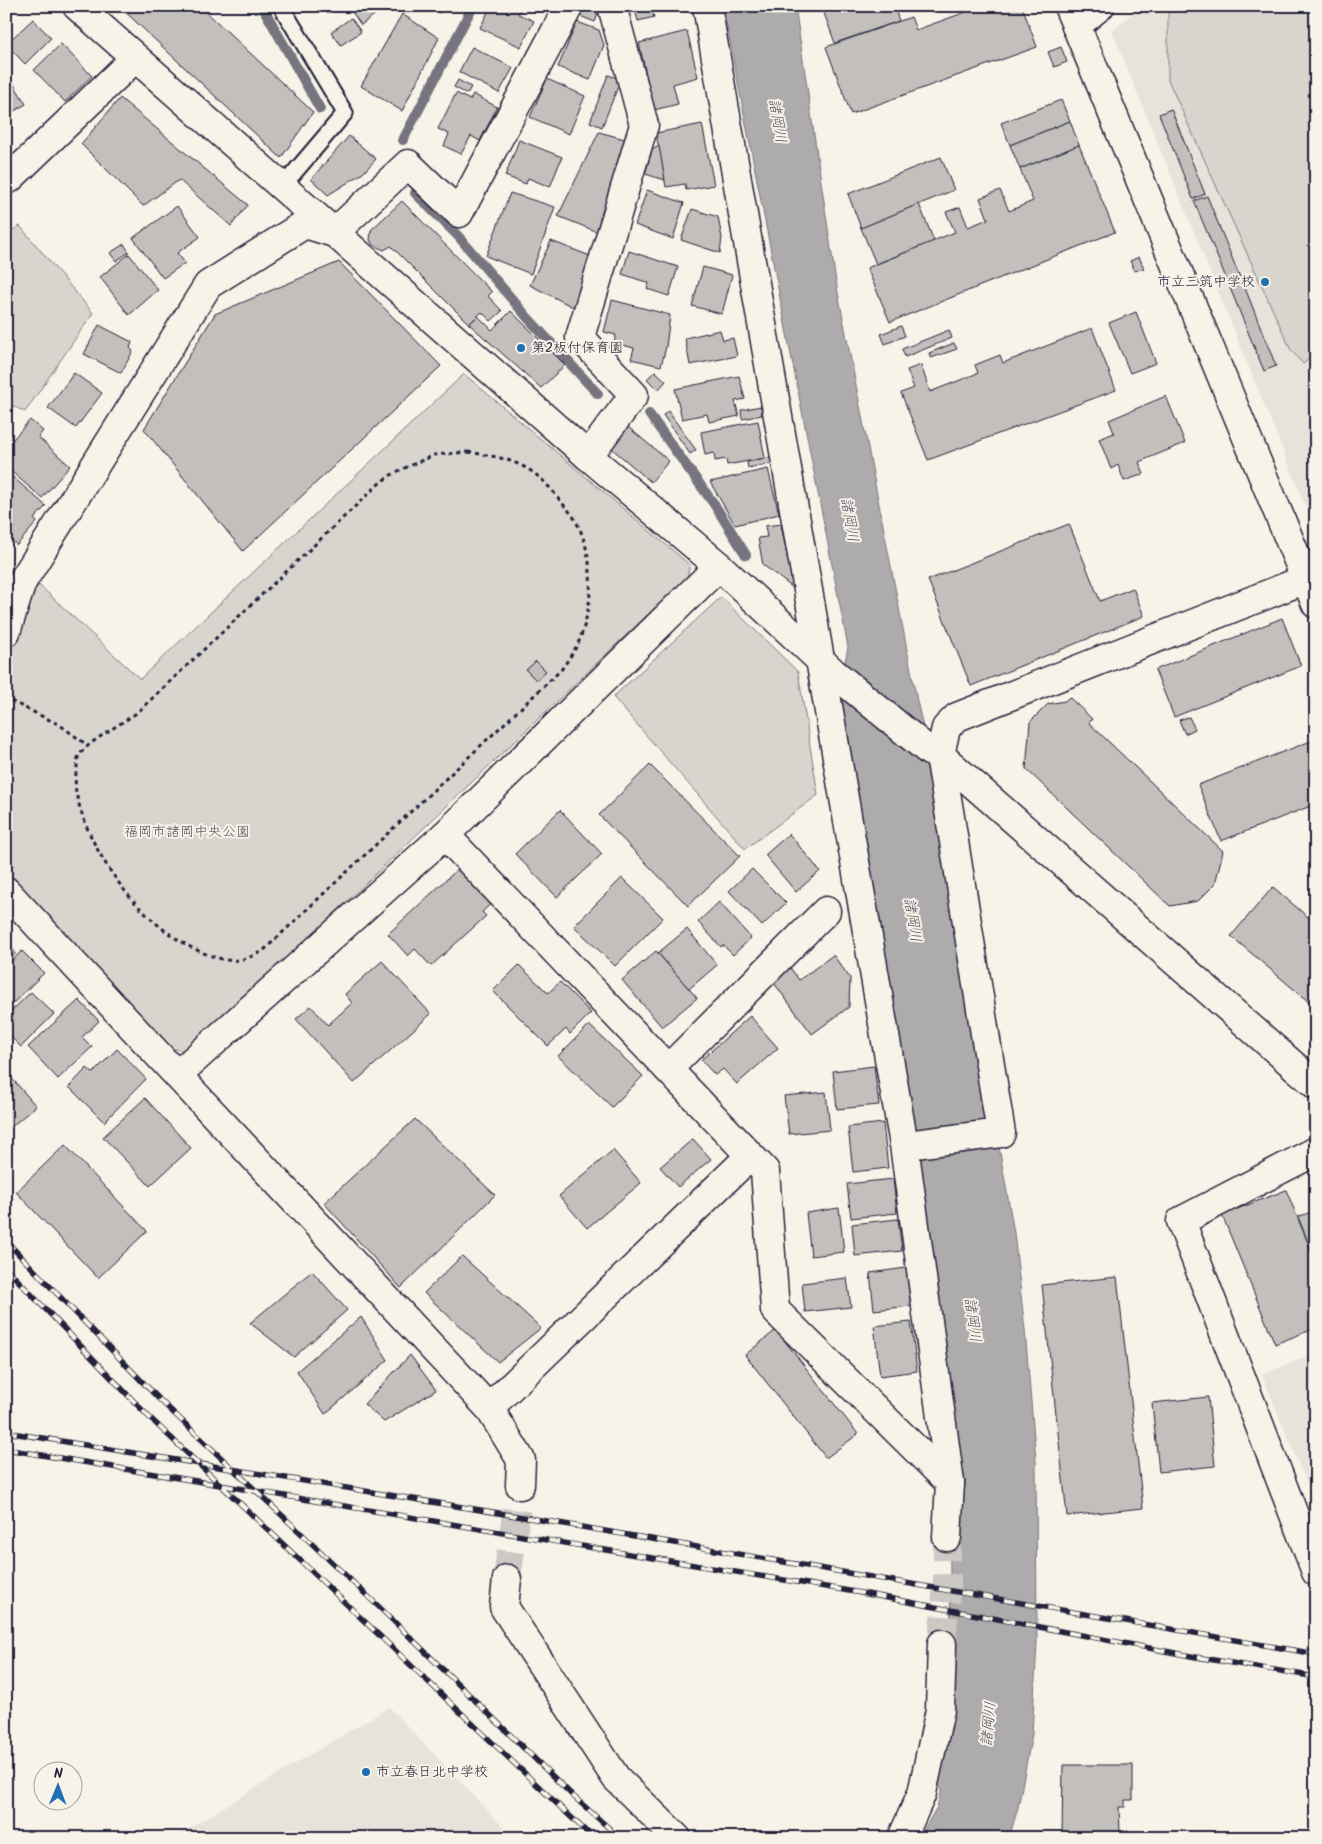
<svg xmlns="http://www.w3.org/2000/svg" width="1322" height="1844" font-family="Kalam,'Klee One',sans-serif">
<rect width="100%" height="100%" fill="#f7f3e8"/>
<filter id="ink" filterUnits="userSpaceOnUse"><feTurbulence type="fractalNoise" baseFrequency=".02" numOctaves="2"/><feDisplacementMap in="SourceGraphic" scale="10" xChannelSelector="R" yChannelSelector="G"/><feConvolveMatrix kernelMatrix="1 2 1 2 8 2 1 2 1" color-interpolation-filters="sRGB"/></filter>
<g filter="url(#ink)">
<!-- built -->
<g fill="#e7e3db">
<path d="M 1141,6 L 1316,6 L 1316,532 L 1112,31 Z"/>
<path d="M 1316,1352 L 1316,1505 L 1262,1375 Z"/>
<path d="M 389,1707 L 514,1838 L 173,1838 Z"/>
</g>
<!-- green -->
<g fill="#d8d5cf" stroke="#7d7c85">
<path d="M 1176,6 L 1316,6 L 1316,353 L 1303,364 L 1291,350 L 1168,80 L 1168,13 Z"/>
<path d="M 20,226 L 93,313 L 25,412 L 6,402 L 6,234 Z"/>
<path d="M 464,374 L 690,565 L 687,577 L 190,1051 L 173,1049 L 6,878 L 6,665 L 26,600 L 39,585 L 140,679 Z"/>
<path d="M 721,597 L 798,672 L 818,795 L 745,849 L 613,697 Z"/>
</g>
<!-- water -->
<path fill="#aeabad" stroke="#76747f" d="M 723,6 L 795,6 L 836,282 L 917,701 L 936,784 L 1014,1233 L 1025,1330 L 1036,1461 L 1037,1643 L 1032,1734 L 1018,1808 L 1009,1838 L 919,1838 L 937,1807 L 942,1788 L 934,1784 L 938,1761 L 952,1727 L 948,1422 L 836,707 L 848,647 Z"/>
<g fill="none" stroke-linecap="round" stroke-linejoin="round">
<!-- stream -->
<g stroke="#76747f" stroke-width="10">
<path d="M 262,6 L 320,109"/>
<path d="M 403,140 L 473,6"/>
<path d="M 415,193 L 458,236 L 528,318 L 598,394"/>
<path d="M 649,414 L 714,504 L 746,555"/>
</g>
</g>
<!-- building -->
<g fill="#c2bfbd" stroke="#22223b">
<path d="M 6,6 L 11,6 L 14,9 L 6,17 Z"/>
<path d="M 119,6 L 200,6 L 313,112 L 281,158 Z"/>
<path d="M 348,6 L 386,6 L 361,25 Z"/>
<path d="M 433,6 L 447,6 L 439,13 Z"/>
<path d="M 491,6 L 522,6 L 518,14 L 534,21 L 521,47 L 480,28 Z"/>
<path d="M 634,6 L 671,6 L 652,11 L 654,17 L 638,21 Z"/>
<path d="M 839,6 L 894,6 L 899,21 L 835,43 L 824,13 L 840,8 Z"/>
<path d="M 963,6 L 1022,6 L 1037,47 L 851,114 L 826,47 L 911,17 L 916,30 L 966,12 Z"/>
<path d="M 584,8 L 598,14 L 595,22 L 580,16 Z"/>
<path d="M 402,14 L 439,38 L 402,111 L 361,86 Z"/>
<path d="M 351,18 L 361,32 L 341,45 L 331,32 Z"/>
<path d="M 33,19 L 51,38 L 25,64 L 6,44 Z"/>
<path d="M 577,22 L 599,30 L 604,45 L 590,80 L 558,67 Z"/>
<path d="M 687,31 L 698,77 L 673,84 L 678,104 L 654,110 L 639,43 Z"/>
<path d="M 61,44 L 92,76 L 65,102 L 34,70 Z"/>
<path d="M 472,47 L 513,68 L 499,93 L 459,72 Z"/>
<path d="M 1061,47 L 1067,62 L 1054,67 L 1048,52 Z"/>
<path d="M 6,72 L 26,104 L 6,116 Z"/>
<path d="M 608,75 L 621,79 L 602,127 L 590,122 Z"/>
<path d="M 547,79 L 585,96 L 569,134 L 530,117 Z"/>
<path d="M 458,80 L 471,87 L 467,94 L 454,87 Z"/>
<path d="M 456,93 L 470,100 L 473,94 L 497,107 L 480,141 L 471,136 L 461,154 L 444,146 L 449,134 L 438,129 Z"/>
<path d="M 120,98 L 248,205 L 231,226 L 179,180 L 143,206 L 81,144 Z"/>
<path d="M 1061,100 L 1070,121 L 1010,145 L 1001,123 Z"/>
<path d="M 1171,109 L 1205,194 L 1193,199 L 1159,114 Z"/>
<path d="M 1070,121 L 1079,145 L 1020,169 L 1010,145 Z"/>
<path d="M 702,124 L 714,185 L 686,190 L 685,184 L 666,187 L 656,133 Z"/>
<path d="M 599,132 L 632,141 L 600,233 L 558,216 Z"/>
<path d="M 349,136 L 376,159 L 363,173 L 328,195 L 311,179 Z"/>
<path d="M 519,140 L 562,157 L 550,187 L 528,178 L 526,184 L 505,176 Z"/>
<path d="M 1079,145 L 1115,232 L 890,322 L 867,268 L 955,232 L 946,212 L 960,207 L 968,227 L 988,219 L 980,198 L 1000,190 L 1009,211 L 1033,201 L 1020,169 Z"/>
<path d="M 659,146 L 665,180 L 645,174 L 652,150 Z"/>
<path d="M 941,157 L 954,190 L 861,228 L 848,194 Z"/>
<path d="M 647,190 L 684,203 L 673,239 L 635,225 Z"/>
<path d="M 510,193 L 555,207 L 531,274 L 486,256 Z"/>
<path d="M 1207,196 L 1241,280 L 1229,285 L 1194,201 Z"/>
<path d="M 402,201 L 492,292 L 488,296 L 502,311 L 491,321 L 482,312 L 469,324 L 391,246 L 384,250 L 373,245 L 370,240 L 371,230 Z"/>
<path d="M 919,204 L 934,241 L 876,264 L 861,228 Z"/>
<path d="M 177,206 L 200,237 L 177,253 L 185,263 L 163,278 L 133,238 Z"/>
<path d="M 692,209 L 718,217 L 722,238 L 720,253 L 681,240 Z"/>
<path d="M 551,241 L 593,257 L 575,308 L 530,285 Z"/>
<path d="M 124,244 L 129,252 L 116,261 L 110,253 Z"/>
<path d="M 629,251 L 678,267 L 669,296 L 647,289 L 649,283 L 622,274 Z"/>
<path d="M 129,254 L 158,290 L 129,315 L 100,277 Z"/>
<path d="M 1139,257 L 1144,268 L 1135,271 L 1130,261 Z"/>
<path d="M 339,262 L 441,366 L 243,551 L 144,429 L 215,314 Z"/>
<path d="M 703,267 L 732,275 L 722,314 L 692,306 Z"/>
<path d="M 1243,283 L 1276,366 L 1264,371 L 1230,288 Z"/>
<path d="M 612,300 L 670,315 L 666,347 L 661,366 L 631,359 L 634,348 L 614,343 L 616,335 L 604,332 Z"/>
<path d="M 511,311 L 565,365 L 541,388 L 469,324 L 478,316 L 492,330 Z"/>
<path d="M 1136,312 L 1156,363 L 1130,373 L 1109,323 Z"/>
<path d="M 99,325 L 132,342 L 130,348 L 133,351 L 121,373 L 84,354 Z"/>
<path d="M 901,326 L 905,336 L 885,344 L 881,334 Z"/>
<path d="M 1092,328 L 1116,390 L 928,460 L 901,393 L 914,388 L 907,370 L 921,365 L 930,392 L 978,373 L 975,365 L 1000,355 L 1003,363 Z"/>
<path d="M 720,330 L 723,340 L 733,338 L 737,356 L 690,365 L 685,338 Z"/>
<path d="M 949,330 L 952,338 L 905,357 L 902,349 Z"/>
<path d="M 954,343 L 957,349 L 931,358 L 929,353 Z"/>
<path d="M 655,371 L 666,381 L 658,390 L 647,379 Z"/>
<path d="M 74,373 L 102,393 L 76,428 L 48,408 Z"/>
<path d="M 739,376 L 745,399 L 735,401 L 739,416 L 709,422 L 707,414 L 682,419 L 675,389 Z"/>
<path d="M 1166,396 L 1185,443 L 1139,462 L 1144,474 L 1124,481 L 1118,465 L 1111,469 L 1099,439 L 1114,433 L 1109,420 Z"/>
<path d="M 761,406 L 762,415 L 742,419 L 741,410 Z"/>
<path d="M 668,411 L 696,450 L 690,454 L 663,415 Z"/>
<path d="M 30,420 L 43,431 L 38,437 L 70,466 L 42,498 L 6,467 L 6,447 Z"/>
<path d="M 758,421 L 765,458 L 727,465 L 726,459 L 715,461 L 714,453 L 705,455 L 701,432 Z"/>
<path d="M 628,427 L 669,461 L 651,482 L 610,447 Z"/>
<path d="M 773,457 L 774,463 L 748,468 L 747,462 Z"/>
<path d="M 768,469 L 779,514 L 735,525 L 710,482 Z"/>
<path d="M 6,471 L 46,506 L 34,519 L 37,522 L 17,545 L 6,536 Z"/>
<path d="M 781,524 L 793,588 L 763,565 L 758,538 L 767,537 L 765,526 Z"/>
<path d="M 1069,524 L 1100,601 L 1133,588 L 1144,616 L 971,686 L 928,580 Z"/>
<path d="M 1282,618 L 1301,666 L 1174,717 L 1155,670 Z"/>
<path d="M 536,661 L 546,671 L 536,680 L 526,670 Z"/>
<path d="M 1069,697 L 1092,719 L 1089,723 L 1223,851 L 1215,884 L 1198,901 L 1170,906 L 1026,769 L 1030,722 L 1048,704 L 1065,701 Z"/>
<path d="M 1189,717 L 1195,729 L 1185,734 L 1179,720 Z"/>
<path d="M 1316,739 L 1316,804 L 1221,841 L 1198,785 Z"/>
<path d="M 650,765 L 740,856 L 688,906 L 599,815 Z"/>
<path d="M 560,810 L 602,854 L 557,897 L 515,854 Z"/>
<path d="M 789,834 L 820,871 L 796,892 L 765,855 Z"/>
<path d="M 463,864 L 495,900 L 482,912 L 486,916 L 431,966 L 415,949 L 408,956 L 388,934 Z"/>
<path d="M 752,869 L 786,903 L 762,926 L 729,891 Z"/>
<path d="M 622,878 L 663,918 L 615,966 L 574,926 Z"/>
<path d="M 1273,887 L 1316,924 L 1316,1008 L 1231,936 Z"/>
<path d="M 719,902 L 751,938 L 733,955 L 723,945 L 721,947 L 698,922 Z"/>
<path d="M 687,929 L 717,965 L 689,989 L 658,953 Z"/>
<path d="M 6,942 L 16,953 L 6,963 Z"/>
<path d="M 22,951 L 44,973 L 6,1010 L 6,966 Z"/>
<path d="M 656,951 L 697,998 L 662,1027 L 622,980 Z"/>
<path d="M 833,955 L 850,978 L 849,1007 L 812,1034 L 768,975 L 786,962 L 799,980 Z"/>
<path d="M 382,961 L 431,1014 L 354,1083 L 296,1019 L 311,1006 L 328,1025 L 352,1003 L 345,994 Z"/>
<path d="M 519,965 L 548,993 L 560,982 L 591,1013 L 570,1034 L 566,1029 L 548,1046 L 493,991 Z"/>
<path d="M 31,992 L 54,1014 L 21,1047 L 6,1032 L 6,1016 Z"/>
<path d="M 79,1000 L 99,1021 L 82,1037 L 92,1047 L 58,1079 L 28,1047 Z"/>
<path d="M 750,1016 L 778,1048 L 737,1084 L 723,1069 L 715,1075 L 701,1060 Z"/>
<path d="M 589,1025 L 643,1076 L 612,1107 L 558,1056 Z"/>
<path d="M 117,1049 L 146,1079 L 104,1122 L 69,1087 L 87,1068 L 93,1073 Z"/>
<path d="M 874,1066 L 879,1105 L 837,1109 L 833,1071 Z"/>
<path d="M 9,1075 L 36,1106 L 6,1131 L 6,1078 Z"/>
<path d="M 826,1092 L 830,1130 L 789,1134 L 784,1096 Z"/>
<path d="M 145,1098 L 191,1148 L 150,1186 L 103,1137 Z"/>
<path d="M 415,1119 L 495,1195 L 401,1288 L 324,1203 Z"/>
<path d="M 883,1123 L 888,1168 L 853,1172 L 848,1127 Z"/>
<path d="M 693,1139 L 711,1159 L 678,1187 L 660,1167 Z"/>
<path d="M 65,1145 L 147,1231 L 98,1278 L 16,1192 Z"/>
<path d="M 613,1150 L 641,1183 L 587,1228 L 559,1196 Z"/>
<path d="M 893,1179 L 897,1213 L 851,1218 L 847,1184 Z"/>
<path d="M 1286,1190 L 1316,1262 L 1316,1328 L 1275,1344 L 1222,1215 Z"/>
<path d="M 839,1208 L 844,1252 L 811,1256 L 806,1213 Z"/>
<path d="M 1316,1210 L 1316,1262 L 1298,1217 Z"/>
<path d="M 898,1219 L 902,1251 L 855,1256 L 852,1224 Z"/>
<path d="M 462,1256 L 541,1328 L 498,1362 L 424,1293 Z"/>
<path d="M 906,1268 L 911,1306 L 874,1310 L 870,1273 Z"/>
<path d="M 312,1271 L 347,1310 L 294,1357 L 250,1323 Z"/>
<path d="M 1117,1277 L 1143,1508 L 1067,1516 L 1042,1285 Z"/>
<path d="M 847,1278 L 851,1307 L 805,1312 L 802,1283 Z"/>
<path d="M 361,1317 L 388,1360 L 325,1414 L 297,1371 Z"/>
<path d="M 911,1322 L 917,1371 L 880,1376 L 874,1326 Z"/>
<path d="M 776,1330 L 858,1434 L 826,1458 L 745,1355 Z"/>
<path d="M 410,1355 L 436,1390 L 384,1422 L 364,1404 Z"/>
<path d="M 1208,1397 L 1215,1466 L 1159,1472 L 1152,1403 Z"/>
<path d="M 1063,1765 L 1133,1765 L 1133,1800 L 1125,1800 L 1125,1807 L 1119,1807 L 1120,1833 L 1132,1832 L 1132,1838 L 1062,1838 Z"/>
</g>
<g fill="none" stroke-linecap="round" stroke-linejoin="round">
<!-- street-tunnel -->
<g stroke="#ccc9c5" stroke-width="28" stroke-dasharray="28 14" stroke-linecap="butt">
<path d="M 507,1579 L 520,1485"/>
<path d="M 942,1644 L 947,1582 L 947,1537"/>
</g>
<defs>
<path id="lane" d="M 281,6 L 345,113 L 282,187"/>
<g id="street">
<path d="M 707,6 L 904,1145 L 950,1483 L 947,1537"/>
<path d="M 1068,6 L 1316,604"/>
<path d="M 1076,26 L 1100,6"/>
<path d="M 6,180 L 9,179 L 135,58"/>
<path d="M 588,456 L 634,395 L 580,337 L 644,125 L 612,6"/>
<path d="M 6,632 L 22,582 L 208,285 L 305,224 L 334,233 L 408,164 L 459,213 L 569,6"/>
<path d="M 445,835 L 765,1171 L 775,1310 L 950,1483"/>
<path d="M 6,891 L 177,1075 L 445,835 L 719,566"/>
<path d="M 668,1069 L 826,911"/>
<path d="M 177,1075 L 489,1408 L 521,1460 L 520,1485"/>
<path d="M 907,1145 L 1001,1133 L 940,755 L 946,728 L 957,717 L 1306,579"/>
<path d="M 1316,1151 L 1181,1221 L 1316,1572"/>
<path d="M 489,1408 L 750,1156"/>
<path d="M 507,1579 L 504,1607 L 616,1778 L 677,1838"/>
<path d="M 902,1838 L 922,1793 L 940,1710 L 942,1644"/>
</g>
<path id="secondary" d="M 77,6 L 588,456 L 719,566 L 834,673 L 929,751 L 940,755 L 1316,1085"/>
</defs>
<!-- lane casing -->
<use href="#lane" stroke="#22223b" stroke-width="19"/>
<!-- street casing -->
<use href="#street" stroke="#22223b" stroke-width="31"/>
<!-- secondary casing -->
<use href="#secondary" stroke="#22223b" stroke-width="31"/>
<!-- path -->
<g stroke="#22223b" stroke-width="3" stroke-dasharray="4 4" stroke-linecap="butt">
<path d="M 468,452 C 486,455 503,457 520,465 C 538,473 550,487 562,503 C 567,509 573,515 576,521 C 594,556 594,597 582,633 C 578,647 569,658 561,670 L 263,951 C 251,957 240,962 227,960 C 159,947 99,871 80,808 C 75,790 74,786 77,767 C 77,764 77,759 79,756 C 85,743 125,722 139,711 L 382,481 L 396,472 L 434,455 Z"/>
<path d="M 11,701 L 60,725 L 87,745"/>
</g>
<!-- lane -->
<use href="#lane" stroke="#f7f3e8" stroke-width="15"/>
<!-- street -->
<use href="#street" stroke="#f7f3e8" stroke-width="28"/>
<!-- secondary -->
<use href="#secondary" stroke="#f7f3e8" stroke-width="28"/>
<defs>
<g id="rail">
<path d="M 6,1241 L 161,1401 L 377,1605 L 573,1796 L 620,1838"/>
<path d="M 6,1268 L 148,1416 L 593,1838"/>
<path d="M 6,1432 L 547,1521 L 1316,1654"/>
<path d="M 6,1449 L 867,1594 L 1196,1657 L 1316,1677"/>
</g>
</defs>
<!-- rail casing -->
<use href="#rail" stroke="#22223b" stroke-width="5.5"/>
<!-- rail -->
<use href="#rail" stroke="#f7f3e8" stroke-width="4" stroke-dasharray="11" stroke-linecap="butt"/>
</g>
</g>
<!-- markers -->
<g fill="#1f6fb2" stroke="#f7f3e8" stroke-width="2">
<circle cx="1265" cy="282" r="5"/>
<circle cx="521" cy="348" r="5"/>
<circle cx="366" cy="1772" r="5"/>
</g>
<g text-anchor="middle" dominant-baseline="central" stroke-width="4" stroke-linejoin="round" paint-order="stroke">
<!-- poi labels -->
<g font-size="14" fill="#22223b" stroke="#f7f3e8" text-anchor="start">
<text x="1255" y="282" text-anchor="end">市立三筑中学校</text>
<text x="531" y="348">第2板付保育園</text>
<text x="376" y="1772">市立春日北中学校</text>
</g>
<!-- park labels -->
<g font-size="14" fill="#504f60" stroke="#f7f3e8">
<text x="187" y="832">福岡市諸岡中央公園</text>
</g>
<!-- water labels -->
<g font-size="15" font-style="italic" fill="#535263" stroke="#f7f3e8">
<text transform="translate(777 121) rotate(80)">諸岡川</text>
<text transform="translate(849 520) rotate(80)">諸岡川</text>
<text transform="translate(912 920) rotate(81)">諸岡川</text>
<text transform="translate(972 1320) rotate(82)">諸岡川</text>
<text transform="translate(989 1724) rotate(-84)">諸岡川</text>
</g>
</g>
<!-- margin -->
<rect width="1322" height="1844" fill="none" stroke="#f7f3e8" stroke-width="25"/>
<rect x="12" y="12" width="1297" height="1819" fill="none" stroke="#22223b" stroke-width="2" filter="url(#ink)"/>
<!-- north arrow -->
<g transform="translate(58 1786) rotate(1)"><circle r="24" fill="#f7f3e8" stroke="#a29fa3"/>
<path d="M0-4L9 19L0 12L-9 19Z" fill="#1f6fb2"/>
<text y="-8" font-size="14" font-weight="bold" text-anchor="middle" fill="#22223b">N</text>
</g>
</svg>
